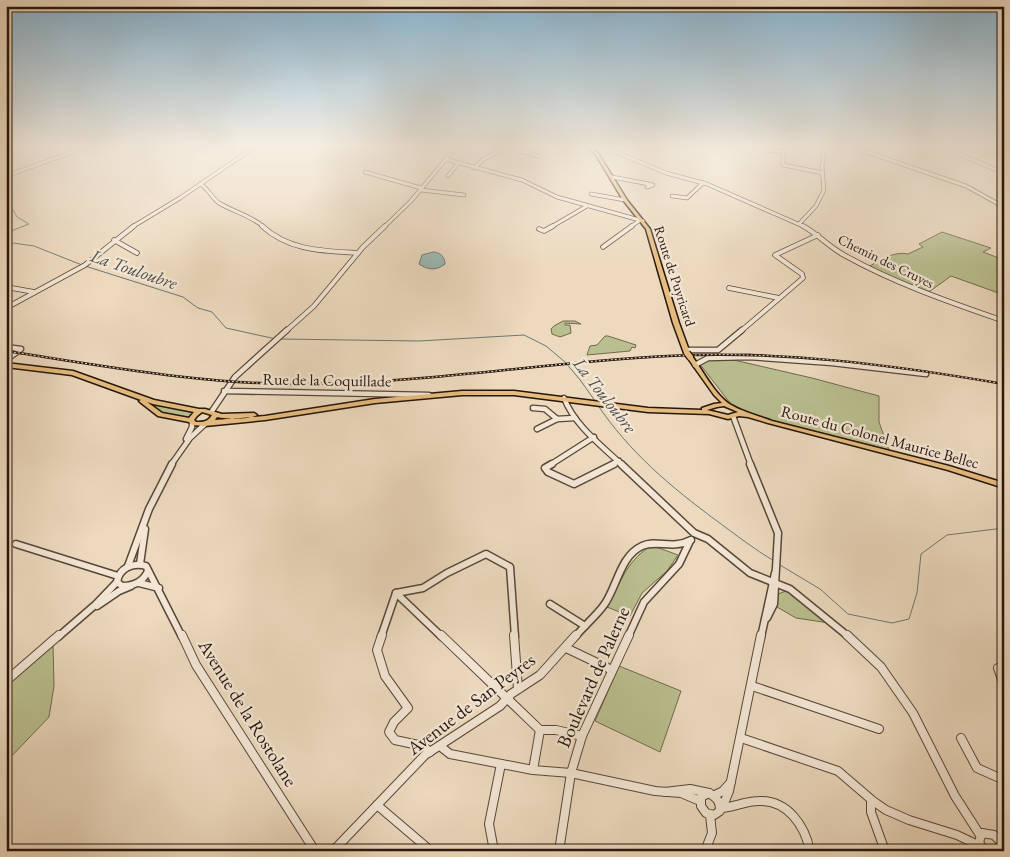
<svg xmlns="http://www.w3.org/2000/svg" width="1010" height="857" font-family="'EB Garamond',serif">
<rect width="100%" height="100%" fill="#ecd9be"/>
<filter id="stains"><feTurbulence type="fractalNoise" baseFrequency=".004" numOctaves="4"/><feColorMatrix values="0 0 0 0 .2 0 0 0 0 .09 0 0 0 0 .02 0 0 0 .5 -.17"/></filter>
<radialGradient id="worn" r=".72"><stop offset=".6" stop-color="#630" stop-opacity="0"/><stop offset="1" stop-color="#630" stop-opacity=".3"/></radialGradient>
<!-- green -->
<g fill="#babf90" stroke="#706a4e">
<path d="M 942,232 L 991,248 L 983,252 L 1004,260 L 1004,295 L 951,276 L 926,294 L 898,282 L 870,266 C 881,259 895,251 908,254 L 923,247 L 919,244 Z"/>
<path d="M 563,321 L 575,321 L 581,324 L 565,323 L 565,325 L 570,325 L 571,333 L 560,337 L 552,334 L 551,329 L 554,326 Z"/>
<path d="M 605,336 L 608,336 L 636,345 L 635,348 L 632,347 L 630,351 L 587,355 L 590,346 L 597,345 Z"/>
<path d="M 725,358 L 812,378 L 879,396 L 879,422 L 889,450 L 754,416 L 730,403 L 699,363 L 707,359 Z"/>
<path d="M 147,401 L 194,413 L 189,418 L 161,414 Z"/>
<path d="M 649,547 L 659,548 L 678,555 L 667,571 L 642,593 L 630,616 L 607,607 C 621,583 625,563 649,547 Z"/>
<path d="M 786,591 L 791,594 L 829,623 L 796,618 L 777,607 L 778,594 Z"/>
<path d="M 53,644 L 54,686 L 49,717 L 6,762 L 6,686 Z"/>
<path d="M 619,666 L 681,691 L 660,752 L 595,721 Z"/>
</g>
<!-- water -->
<path fill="#99b9b6" stroke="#6b7872" d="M 433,252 C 440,252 445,257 445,264 C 436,271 428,270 419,264 L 422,255 Z"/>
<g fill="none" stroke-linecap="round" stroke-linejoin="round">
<!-- stream -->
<g stroke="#6b7872" stroke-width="1">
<path d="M 6,197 L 17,217 L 29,224 L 6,233"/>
<path d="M 6,242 L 34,246 L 82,265"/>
<path d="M 85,266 L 183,297 L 198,308 L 212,312 L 226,328 L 276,339"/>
<path d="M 280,339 L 419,341 L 524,335 L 546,346 L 565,362 L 581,381 L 595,401"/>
<path d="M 597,404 C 629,452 671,487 717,521 C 736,535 754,549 774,561"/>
<path d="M 780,565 L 820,589 L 848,614 L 892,623 L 909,619 L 917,593 L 921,554 L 947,535 L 1004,528"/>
</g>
<defs>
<g id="minor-far4">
<path d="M 602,146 L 666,173 L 707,184 L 805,227"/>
<path d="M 768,146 L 767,150 L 783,152 L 783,165 L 823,173"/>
<path d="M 849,146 L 966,186 L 1004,207"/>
<path d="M 940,146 L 1004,173"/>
<path d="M 999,146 L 1004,147"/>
<path d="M 506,147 L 538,156"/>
<path d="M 445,159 L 522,180 L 557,197 L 643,221"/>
<path d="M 474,168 L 484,159 L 508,146"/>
<path d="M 365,172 L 421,188"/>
<path d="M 6,176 L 89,146"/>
<path d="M 448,176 L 459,162"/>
<path d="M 612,177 L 649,184"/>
<path d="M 200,184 C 208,188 211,197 219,203 C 234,212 250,215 264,227"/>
<path d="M 649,184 L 653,185 L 647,187 Z"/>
<path d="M 421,190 L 464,195"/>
<path d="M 591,194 L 625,200"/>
<path d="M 672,196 L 687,198 L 703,183"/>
<path d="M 799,224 L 816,206 L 824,190 L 822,167 L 825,146"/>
<path d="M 132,227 L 180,198 L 256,146"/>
<path d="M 384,227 L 411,201 L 457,146"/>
<path d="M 551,227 L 587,206"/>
<path d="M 630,227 L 639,221"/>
</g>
<g id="minor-far3">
<path d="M 262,226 C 289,251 324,251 358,253"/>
<path d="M 803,226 C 818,234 829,247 844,255 C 894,283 949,302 1004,321"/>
<path d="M 539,229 L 544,231 L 553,226"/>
<path d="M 114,240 L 137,253"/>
<path d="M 603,247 L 632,226"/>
<path d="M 6,287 L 34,292"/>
<path d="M 729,288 L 779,298"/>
<path d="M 6,308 L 85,265 L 134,226"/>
<path d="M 286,331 L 314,306 L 363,247 L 385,226"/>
<path d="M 741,331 L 803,278 L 802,274 L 775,255 L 818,235"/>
</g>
<g id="minor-far2">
<path d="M 6,347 L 21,349 L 6,360"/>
<path d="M 686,350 L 718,350 L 742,330"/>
<path d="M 695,365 L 708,358 L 749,357 L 832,363 L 926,374"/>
<path d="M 224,391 L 429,395"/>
<path d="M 564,398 C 575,426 601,445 622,465"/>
<path d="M 533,408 L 545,409 L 557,419"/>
<path d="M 212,411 L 235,377 L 287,330"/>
<path d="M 733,416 L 751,465"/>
<path d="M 537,429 L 557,419 L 575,418"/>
<path d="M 186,439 L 192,427 L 192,422"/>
<path d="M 171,465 L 190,438 L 205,424"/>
<path d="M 550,465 L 594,437"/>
<path d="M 612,465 L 619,461"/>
</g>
<g id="minor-far1">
<path d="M 552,464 L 545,468 L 548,472 L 574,484 L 614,464"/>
<path d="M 621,464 L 694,533 L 708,539 L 750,573 L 790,589 L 849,637"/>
<path d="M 750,464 L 778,533 L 774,604 L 767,618"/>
<path d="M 16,544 L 118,576"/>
<path d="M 140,564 L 145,529"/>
<path d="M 128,566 L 149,509 L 172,464"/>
<path d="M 117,582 C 119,568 133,562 146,566 L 182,637"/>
<path d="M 117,582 L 122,586 C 134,586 143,582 148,571"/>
<path d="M 139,583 L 159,588"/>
<path d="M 396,593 L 423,588 L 447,573 L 486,554 L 510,567 L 515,637"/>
<path d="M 396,593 L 442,637"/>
<path d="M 550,604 L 585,626"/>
<path d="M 97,606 L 119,591 L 131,586"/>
<path d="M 58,637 L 95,605 L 117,582"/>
<path d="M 381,637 L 396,593"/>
<path d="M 575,637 C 584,626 596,616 604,605 C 617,587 620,556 642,546 C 657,539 672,550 691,540"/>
<path d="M 628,637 L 644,602 L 679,564 L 690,541"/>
<path d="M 761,637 L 775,573"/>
</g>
<g id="minor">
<path d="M 182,635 L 196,665 L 315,851"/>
<path d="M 382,635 L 377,650 L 385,676 L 408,708 L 394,722 L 389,732 L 395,740 L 423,746 L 430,752"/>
<path d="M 441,635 L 540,730"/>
<path d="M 514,635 L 518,689"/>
<path d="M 847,635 L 881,667 L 913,713 L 955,796 L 980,835"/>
<path d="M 566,648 L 612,670"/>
<path d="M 998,668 L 1004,685"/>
<path d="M 6,681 L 59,635"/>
<path d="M 752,686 L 879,729"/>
<path d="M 540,730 L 556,730 L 582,736"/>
<path d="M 741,738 L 838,771 L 873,801 L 886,810 L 909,820 L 957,835 L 980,846"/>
<path d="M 961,738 L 977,768 L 1004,780"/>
<path d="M 440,746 L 450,754 L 533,770 L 571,773 L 655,791 L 681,793 L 700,801"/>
<path d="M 533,770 L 540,730"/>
<path d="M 665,792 L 690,789 L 709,793"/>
<path d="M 709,793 C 717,798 720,801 720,811 L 714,815 L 706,813 L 701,806 L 701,797 Z"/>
<path d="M 715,795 L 723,791 L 731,782"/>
<path d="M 871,801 L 871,812 L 885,851"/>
<path d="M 721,804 L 725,801 L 729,791 L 761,635"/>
<path d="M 377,805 L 431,851"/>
<path d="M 721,808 C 734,807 746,801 759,801 C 788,800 805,826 810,851"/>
<path d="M 333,851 L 425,755 L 500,706 L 511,694 L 540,675 L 576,635"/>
<path d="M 494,851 L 489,824 L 501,764"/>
<path d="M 559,851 L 571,773 L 582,736 L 629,635"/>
<path d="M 705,851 L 712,833 L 710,815"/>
<path d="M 984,851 L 979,842 L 982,833 L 994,835 L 1004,845"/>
</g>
<g id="major">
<path d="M 586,146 L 589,146 L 598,153 L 627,200 L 650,229 L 679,323 L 690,353 L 689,354 L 687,355 L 684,353 L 673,323 L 646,229 L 623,200 L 596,155 Z"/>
<path d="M 690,355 L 692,356 C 703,371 715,395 731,405 C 743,412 759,416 772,421 L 949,466 L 1004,483 L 1004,488 L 948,470 L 768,423 L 748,417 L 739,416 L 728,419 L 709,414 L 648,412 L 514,395 L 462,395 L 375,403 L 265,420 L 205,426 L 192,425 L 189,422 L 158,416 L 140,402 L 139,401 L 141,400 L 72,375 L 6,367 L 6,363 L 73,371 L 154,400 L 199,409 L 205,409 L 222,414 L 254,413 L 257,415 C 249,420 227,419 217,417 L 215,420 L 265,416 L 375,399 L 462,391 L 514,391 L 648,408 L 702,410 L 702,408 L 714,404 L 722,403 L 714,395 L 687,357 ZM 147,402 L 153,404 L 194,412 L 189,418 L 162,413 ZM 724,406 L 738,412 L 728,415 L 707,410 L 717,407 ZM 202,412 L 212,415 C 208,422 203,422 196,422 L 194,420 L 197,416 Z"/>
</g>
</defs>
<!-- minor-far4 casing -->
<use href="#minor-far4" stroke="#584738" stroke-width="4.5"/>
<!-- minor-far3 casing -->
<use href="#minor-far3" stroke="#584738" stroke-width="5.5"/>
<!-- minor-far2 casing -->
<use href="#minor-far2" stroke="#584738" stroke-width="7"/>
<!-- minor-far1 casing -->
<use href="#minor-far1" stroke="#584738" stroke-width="9"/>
<!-- minor casing -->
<use href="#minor" stroke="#584738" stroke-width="10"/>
<!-- major casing -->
<use href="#major" stroke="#27160c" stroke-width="3"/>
<!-- minor-far4 -->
<use href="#minor-far4" stroke="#f3e6d5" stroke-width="3"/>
<!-- minor-far3 -->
<use href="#minor-far3" stroke="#f3e6d5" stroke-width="4"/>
<!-- minor-far2 -->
<use href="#minor-far2" stroke="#f3e6d5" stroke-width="4.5"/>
<!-- minor-far1 -->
<use href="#minor-far1" stroke="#f3e6d5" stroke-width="6"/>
<!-- minor -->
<use href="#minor" stroke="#f3e6d5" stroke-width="8"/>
<!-- major -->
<use href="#major" fill="#e6bc7f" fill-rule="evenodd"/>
<defs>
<path id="rail" d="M 6,351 C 105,366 205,385 306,384 C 428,383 547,362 668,356 C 781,350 893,365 1004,384"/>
</defs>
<!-- rail casing -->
<use href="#rail" stroke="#27160c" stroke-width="2.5"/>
<!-- rail -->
<use href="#rail" stroke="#f3e6d5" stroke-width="1" stroke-dasharray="2" stroke-linecap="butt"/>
<defs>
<path id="major-bridge" d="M 687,353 L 690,357"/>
</defs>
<!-- major-bridge casing -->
<use href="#major-bridge" stroke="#27160c" stroke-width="8" stroke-linecap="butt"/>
<!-- major-bridge -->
<use href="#major-bridge" stroke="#e6bc7f" stroke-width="5.5"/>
</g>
<!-- sky -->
<linearGradient id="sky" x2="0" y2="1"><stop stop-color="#88b6d4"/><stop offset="0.55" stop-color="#f6eee2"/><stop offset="1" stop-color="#f6eee2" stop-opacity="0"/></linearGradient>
<rect width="1010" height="266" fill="url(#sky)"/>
<g text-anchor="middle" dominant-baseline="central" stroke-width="4.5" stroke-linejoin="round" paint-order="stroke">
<!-- far-street labels -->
<g font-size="14" fill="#27160c" stroke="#f3e6d5">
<text transform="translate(886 261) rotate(26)">Chemin des Cruyes</text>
<text transform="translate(675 276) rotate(72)">Route de Puyricard</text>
</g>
<!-- street labels -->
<g font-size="16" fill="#27160c" stroke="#f3e6d5">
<text transform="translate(327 380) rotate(1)">Rue de la Coquillade</text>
<text transform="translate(880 437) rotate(15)">Route du Colonel Maurice Bellec</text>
</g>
<!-- water labels -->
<g font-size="18" font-style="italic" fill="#4f4f48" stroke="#f3e6d5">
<text transform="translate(134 269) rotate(19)">La Touloubre</text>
<text transform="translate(605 395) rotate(52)">La Touloubre</text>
</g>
<!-- near-street labels -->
<g font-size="19" fill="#27160c" stroke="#f3e6d5">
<text transform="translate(593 677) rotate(-66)">Boulevard de Palerne</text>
<text transform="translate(471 704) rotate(-37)">Avenue de San Peyres</text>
<text transform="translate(248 713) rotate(58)">Avenue de la Rostolane</text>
</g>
</g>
<!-- margin -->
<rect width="1010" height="857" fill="none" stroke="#ecd9be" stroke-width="25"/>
<rect x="8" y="8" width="995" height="842" fill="none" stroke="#27160c" stroke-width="2.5"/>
<rect x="12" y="12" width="985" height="832" fill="none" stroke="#27160c"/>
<rect width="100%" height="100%" filter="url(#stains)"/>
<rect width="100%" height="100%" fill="url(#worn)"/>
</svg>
